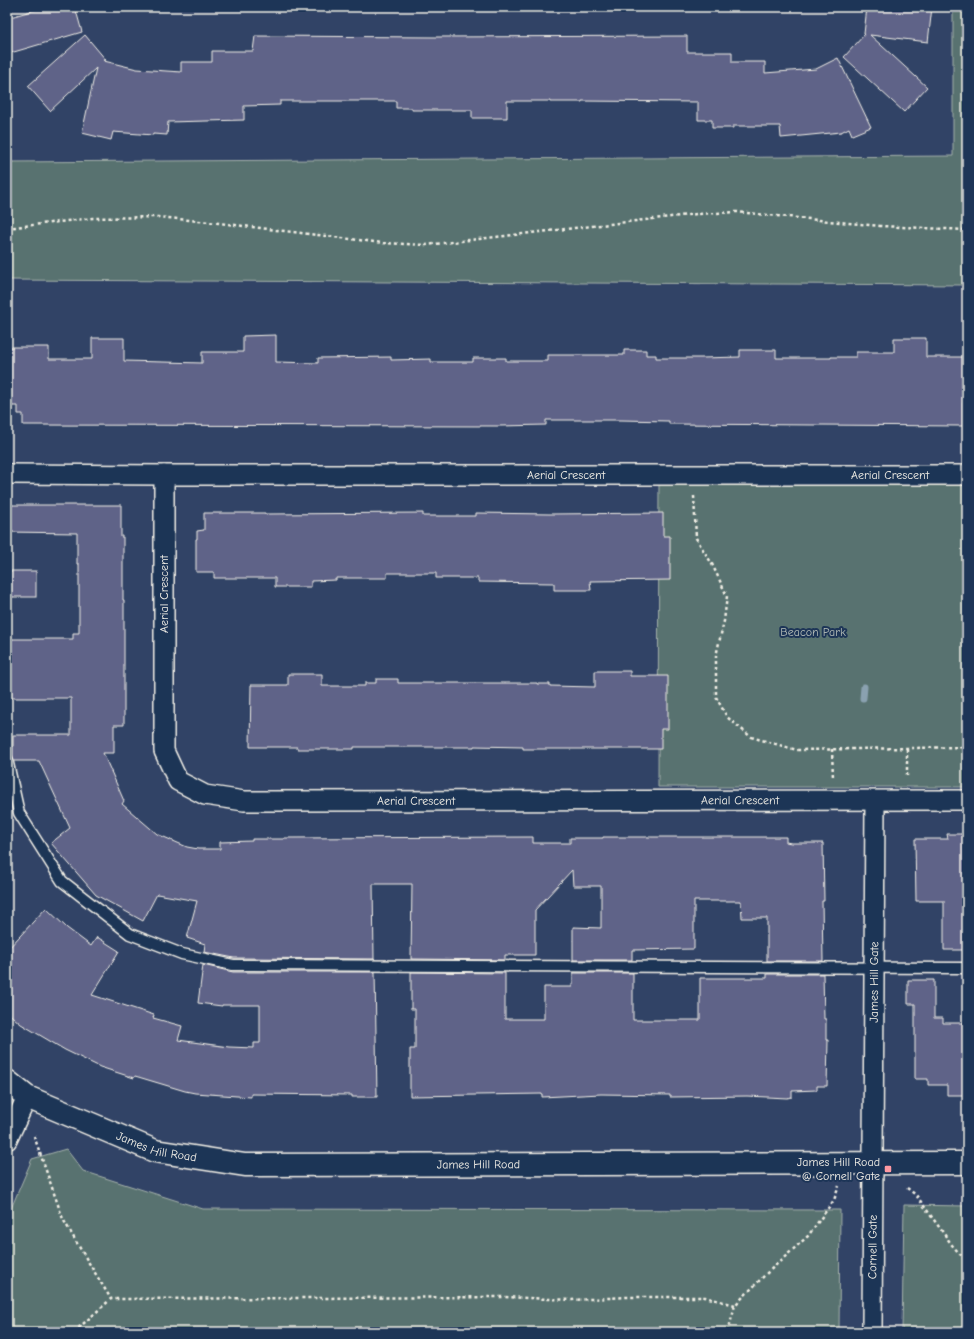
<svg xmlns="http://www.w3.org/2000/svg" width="974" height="1339" font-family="'Comic Neue',sans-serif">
<rect width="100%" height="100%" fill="#314366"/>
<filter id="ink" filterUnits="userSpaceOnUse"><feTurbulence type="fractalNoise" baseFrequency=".025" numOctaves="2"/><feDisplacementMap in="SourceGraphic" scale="8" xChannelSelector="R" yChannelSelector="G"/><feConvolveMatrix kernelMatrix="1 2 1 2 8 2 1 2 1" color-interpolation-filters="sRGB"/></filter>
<g filter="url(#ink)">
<!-- green -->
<g fill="#58726f" stroke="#a6b2ac">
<path d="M 953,7 L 967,7 L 967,285 L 7,280 L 7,162 L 953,156 Z"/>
<path d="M 659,477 L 967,477 L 967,787 L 658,787 Z"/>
<path d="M 66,1149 L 83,1171 L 203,1209 L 840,1210 L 839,1332 L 7,1332 L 7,1218 L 32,1159 Z"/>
<path d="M 904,1205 L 967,1206 L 967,1332 L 902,1332 Z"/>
</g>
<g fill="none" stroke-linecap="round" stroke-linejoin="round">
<!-- stream -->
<path stroke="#8aa1b0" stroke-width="7" d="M 863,698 L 864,687"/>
</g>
<!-- building -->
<g fill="#5f6388" stroke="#f4f1e8">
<path d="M 45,7 L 75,7 L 82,32 L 7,54 L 7,18 Z"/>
<path d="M 867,7 L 932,7 L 928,42 L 870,35 L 927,87 L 904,112 L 844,57 L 865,34 L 864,34 Z"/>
<path d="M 85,35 L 106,60 L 104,61 L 137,69 L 181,72 L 181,62 L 212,62 L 212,51 L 253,51 L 255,36 L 436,37 L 687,36 L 687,52 L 732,52 L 732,62 L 765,62 L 765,73 L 816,69 L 838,58 L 871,127 L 852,135 L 849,128 L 841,132 L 781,138 L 780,126 L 733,126 L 733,128 L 712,128 L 712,120 L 698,120 L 698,102 L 582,101 L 582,102 L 550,102 L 550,101 L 507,101 L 507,118 L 472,118 L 472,110 L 412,110 L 412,108 L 396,108 L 396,101 L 280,101 L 280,105 L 244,106 L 244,120 L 168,122 L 167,135 L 153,134 L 153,135 L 113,132 L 111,140 L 82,133 L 96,68 L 50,111 L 28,86 Z"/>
<path d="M 276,335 L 276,362 L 318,363 L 318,358 L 391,357 L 391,360 L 431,359 L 431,362 L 473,362 L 473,358 L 506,358 L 506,361 L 548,361 L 548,355 L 624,355 L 624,350 L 646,350 L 646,355 L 656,355 L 656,358 L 702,358 L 740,357 L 740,350 L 776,350 L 776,358 L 831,358 L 831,357 L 856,357 L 856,352 L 894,352 L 894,338 L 926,338 L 926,357 L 967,357 L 967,403 L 963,403 L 963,426 L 669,424 L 669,421 L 621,420 L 546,420 L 546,425 L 501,426 L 23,425 L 23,414 L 18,414 L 18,406 L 7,406 L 7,347 L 49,347 L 49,359 L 92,359 L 92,338 L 124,338 L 124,361 L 202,363 L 202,352 L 243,352 L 243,336 Z"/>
<path d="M 7,505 L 121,505 L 121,537 L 123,537 L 123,600 L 124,600 L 124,725 L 114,725 L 114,753 L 103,753 L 124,801 L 122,804 L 157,834 L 187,847 L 198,849 L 220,849 L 220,842 L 252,841 L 252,839 L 284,839 L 284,838 L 533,837 L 533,843 L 570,843 L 570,838 L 603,838 L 603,837 L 786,837 L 786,842 L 791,843 L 823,843 L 824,901 L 822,901 L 823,961 L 767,961 L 767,918 L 742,918 L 741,901 L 694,901 L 694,949 L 632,950 L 632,960 L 573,960 L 573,927 L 601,928 L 601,886 L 573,886 L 572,870 L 535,910 L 535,955 L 505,955 L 505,960 L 411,959 L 412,884 L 373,884 L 374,959 L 234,958 L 204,952 L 205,944 L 187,938 L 197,901 L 157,894 L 143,921 L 96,895 L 51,843 L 70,828 L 39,761 L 14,761 L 13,756 L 13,735 L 71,735 L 71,698 L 7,698 L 7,639 L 73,639 L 73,633 L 79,633 L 79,564 L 77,564 L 77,533 L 7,532 Z"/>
<path d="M 204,513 L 265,513 L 265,514 L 423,513 L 423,516 L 476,516 L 476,513 L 550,514 L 663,513 L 663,536 L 670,536 L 670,580 L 590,581 L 591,590 L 554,590 L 554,583 L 478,582 L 478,578 L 436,578 L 436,573 L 387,573 L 387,578 L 336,578 L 336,580 L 311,581 L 311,587 L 275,587 L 275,578 L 214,578 L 214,572 L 196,572 L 196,539 L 197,539 L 197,531 L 204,530 Z"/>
<rect x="7" y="571" width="29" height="26"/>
<path d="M 595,671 L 630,671 L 630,676 L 668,676 L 668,729 L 661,729 L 661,749 L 523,749 L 523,747 L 474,746 L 474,747 L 354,747 L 354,749 L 297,749 L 297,747 L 250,747 L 251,685 L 288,685 L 288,674 L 322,674 L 322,686 L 365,686 L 365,683 L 376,683 L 376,679 L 398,679 L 398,683 L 537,683 L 537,684 L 550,684 L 550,686 L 595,687 Z"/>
<path d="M 947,834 L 967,834 L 967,950 L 944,950 L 944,901 L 916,901 L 915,839 L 948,839 Z"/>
<path d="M 46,908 L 67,928 L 91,946 L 97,937 L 119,951 L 92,995 L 154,1015 L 153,1018 L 182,1026 L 178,1040 L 229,1047 L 254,1048 L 254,1043 L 260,1043 L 260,1005 L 222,1005 L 222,1006 L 198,1003 L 203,965 L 233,972 L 375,972 L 377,1097 L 352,1097 L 352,1095 L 251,1094 L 251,1097 L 195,1093 L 185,1091 L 135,1076 L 134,1078 L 100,1067 L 65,1050 L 21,1024 L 7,1012 L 7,950 Z"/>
<path d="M 411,972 L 505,973 L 505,1019 L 544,1019 L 544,987 L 572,987 L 572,984 L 573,984 L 573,973 L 633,973 L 633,1020 L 700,1020 L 700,978 L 767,978 L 767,974 L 823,974 L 824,1019 L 826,1019 L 826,1040 L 828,1040 L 827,1086 L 817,1086 L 817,1090 L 792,1091 L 792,1097 L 787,1098 L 747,1096 L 670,1097 L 670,1095 L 601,1094 L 542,1097 L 542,1094 L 410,1096 L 410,1049 L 415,1049 L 415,1009 L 411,1009 Z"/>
<path d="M 908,980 L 934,980 L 934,1018 L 943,1018 L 943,1023 L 965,1023 L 965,1033 L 967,1033 L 967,1093 L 966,1093 L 966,1095 L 947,1095 L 947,1085 L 928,1085 L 928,1079 L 915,1079 L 915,1004 L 908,1004 Z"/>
</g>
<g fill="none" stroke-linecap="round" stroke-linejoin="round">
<defs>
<path id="service" d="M 7,759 L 19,813 L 62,881 L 130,934 L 182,954 L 233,965 L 967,968"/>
<g id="minor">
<path id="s1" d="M 7,474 L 164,475 L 967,475"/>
<path id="s2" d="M 164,475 L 164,751 L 178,781 L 205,795 L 244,801 L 967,800"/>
<path d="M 7,1140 L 27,1097"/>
<path id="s3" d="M 872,1332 L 875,801"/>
</g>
<g id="tertiary">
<path id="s4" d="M 7,1081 L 27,1097 L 155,1151 L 245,1165 L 967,1163"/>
</g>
</defs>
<!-- service casing -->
<use href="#service" stroke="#f4f1e8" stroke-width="13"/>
<!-- minor casing -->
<use href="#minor" stroke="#f4f1e8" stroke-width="22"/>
<!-- tertiary casing -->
<use href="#tertiary" stroke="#f4f1e8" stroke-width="25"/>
<!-- path -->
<g stroke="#f4f1e8" stroke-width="2.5" stroke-dasharray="3 3" stroke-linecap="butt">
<path d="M 7,228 L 93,218 L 158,217 L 219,223 L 383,243 L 426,245 L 697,214 L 737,212 L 880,226 L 967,230"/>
<path d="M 694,496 L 696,538 L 712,564 L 727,596 L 724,621 L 716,656 L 716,697 L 727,717 L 751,737 L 797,750 L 967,747"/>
<path d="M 832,749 L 833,779"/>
<path d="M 907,749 L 907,778"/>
<path d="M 34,1136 L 63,1219 L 81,1250 L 111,1299"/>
<path d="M 907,1188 L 916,1195 L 952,1245 L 967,1262"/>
<path d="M 74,1332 L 111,1299 L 505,1297 L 572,1300 L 627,1297 L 705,1297 L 735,1305"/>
<path d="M 728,1332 L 735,1305 L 767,1273 L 808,1236 L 834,1200 L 839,1186"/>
</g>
<!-- service -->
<use href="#service" stroke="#1d3557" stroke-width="10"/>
<!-- minor -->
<use href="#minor" stroke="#1d3557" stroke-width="19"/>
<!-- tertiary -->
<use href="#tertiary" stroke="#1d3557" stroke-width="22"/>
</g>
</g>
<!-- markers -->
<rect fill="#ff9aa2" stroke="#1d3557" stroke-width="1.5" x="884" y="1165" width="8" height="8" rx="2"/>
<g text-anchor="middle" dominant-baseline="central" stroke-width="4" stroke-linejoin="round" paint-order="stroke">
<!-- street labels -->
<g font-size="12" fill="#f4f1e8" stroke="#1d3557">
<text stroke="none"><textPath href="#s1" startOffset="559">Aerial Crescent</textPath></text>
<text stroke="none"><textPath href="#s1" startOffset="883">Aerial Crescent</textPath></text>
<text transform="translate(164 594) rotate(-90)">Aerial Crescent</text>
<text stroke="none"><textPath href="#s2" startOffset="551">Aerial Crescent</textPath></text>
<text stroke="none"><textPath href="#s2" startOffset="875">Aerial Crescent</textPath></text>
<text stroke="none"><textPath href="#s3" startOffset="350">James Hill Gate</textPath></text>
<text stroke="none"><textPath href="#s4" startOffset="165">James Hill Road</textPath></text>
<text stroke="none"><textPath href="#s4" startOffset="489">James Hill Road</textPath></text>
<text stroke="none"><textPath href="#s3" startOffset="85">Cornell Gate</textPath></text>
</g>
<!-- park labels -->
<g font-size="12" fill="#b6beb8" stroke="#1d3557">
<text x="813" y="632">Beacon Park</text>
</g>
<!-- poi labels -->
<g font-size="12" fill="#f4f1e8" stroke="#1d3557" text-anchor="end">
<text x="880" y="1162">James Hill Road<tspan x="880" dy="14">@ Cornell Gate</tspan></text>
</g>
</g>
<!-- margin -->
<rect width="974" height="1339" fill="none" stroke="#1d3557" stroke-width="24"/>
<rect x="12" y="12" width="950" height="1315" fill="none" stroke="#f4f1e8" stroke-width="1.5" filter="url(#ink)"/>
</svg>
